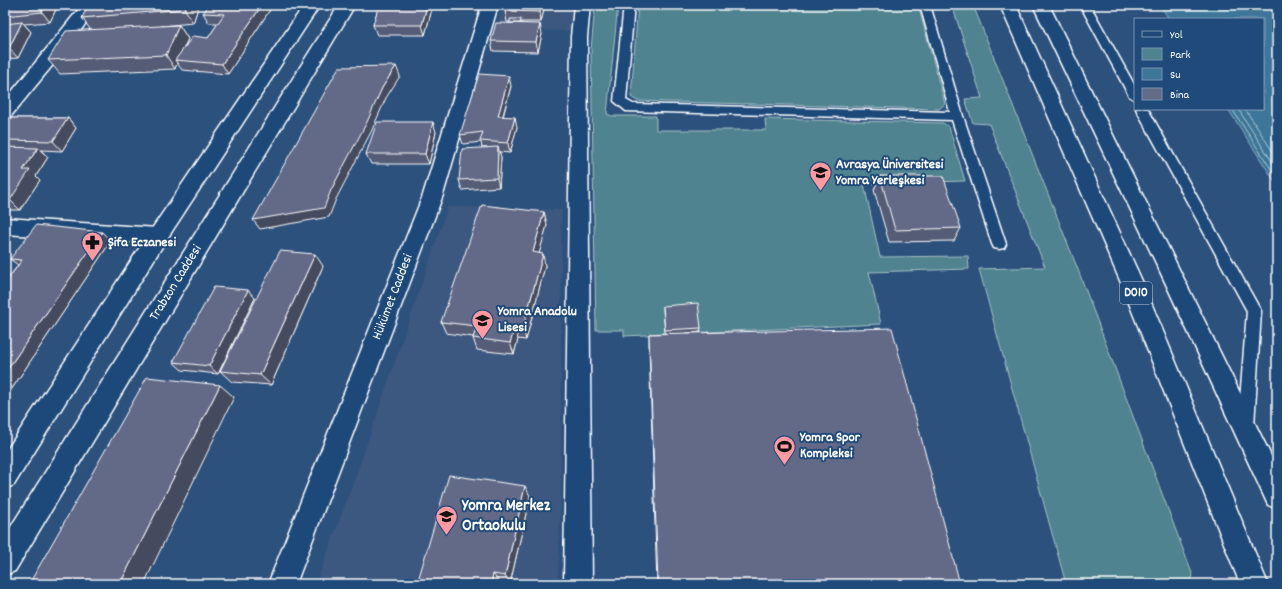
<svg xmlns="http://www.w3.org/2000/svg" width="1282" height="589" font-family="Dekko,sans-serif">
<rect width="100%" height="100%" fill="#2d517d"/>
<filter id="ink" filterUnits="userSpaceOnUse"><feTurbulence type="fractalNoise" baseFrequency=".025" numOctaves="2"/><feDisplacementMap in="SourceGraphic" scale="8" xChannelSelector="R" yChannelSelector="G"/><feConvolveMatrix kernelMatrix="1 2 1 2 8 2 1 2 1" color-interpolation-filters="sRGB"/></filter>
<g filter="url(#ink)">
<!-- built -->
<g fill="#3d5980">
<path d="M 502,5 L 575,5 L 571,31 L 497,29 Z"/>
<path d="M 448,207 L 561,210 L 561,489 L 558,584 L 316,584 L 358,470 Z"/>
</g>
<!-- green -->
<g fill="#4f838f" stroke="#a7c1c7">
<path d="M 595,5 L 618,5 L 607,114 L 612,116 L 656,116 L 656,130 L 766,130 L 765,119 L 943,123 L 949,127 L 965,181 L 864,184 L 880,257 L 968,256 L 969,269 L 869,272 L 881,324 L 624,336 L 624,330 L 596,330 L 591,50 Z"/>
<path d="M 638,5 L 918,5 L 945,104 L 939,109 L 637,101 L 631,97 Z"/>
<path d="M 952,5 L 973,5 L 1077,267 L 1193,576 L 1189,584 L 1066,584 L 979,269 L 1045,267 L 989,124 L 973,123 L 965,99 L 982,98 Z"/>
</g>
<!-- water -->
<path fill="#3d7698" stroke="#8badc1" d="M 1160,5 L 1277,5 L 1277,185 L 1228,109 L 1263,109 L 1263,19 L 1169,19 Z"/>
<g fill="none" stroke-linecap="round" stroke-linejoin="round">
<!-- shore -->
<g stroke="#b1c8d6" stroke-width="1">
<path d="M 1232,109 L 1277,178"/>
<path d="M 1238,109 L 1277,169"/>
<path d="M 1245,109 L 1277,158"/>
</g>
<defs>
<g id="service">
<path d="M 624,5 L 634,5 L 626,100 L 633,104 L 950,112 L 920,5 L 930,5 L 963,116 L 1006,244 L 1004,248 L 999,249 L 994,248 L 992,244 L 952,120 L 626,111 L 614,101 Z"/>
<path d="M 1080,5 L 1090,5 L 1135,86 L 1135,100 L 1129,96 Z"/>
<path d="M 1136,109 L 1148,109 L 1261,311 L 1254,426 L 1252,431 L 1246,433 L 1240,431 L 1238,426 L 1247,311 Z"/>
</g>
<g id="minor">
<path d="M 82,5 L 98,5 L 79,33 L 11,116 L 5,118 L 5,100 Z"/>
<path d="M 482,5 L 498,5 L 443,195 L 296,584 L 268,584 L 423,195 Z"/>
<path d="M 574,5 L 590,5 L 587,37 L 592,584 L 564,584 L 571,37 Z"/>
<path d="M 5,218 L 158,228 L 165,230 L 168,236 L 165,242 L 158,244 L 5,234 Z"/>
</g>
<g id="secondary">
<path d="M 304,5 L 320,5 L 165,242 L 14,485 L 5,489 L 5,453 L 151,230 Z"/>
<path d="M 339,5 L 355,5 L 15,571 L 5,575 L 5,536 Z"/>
</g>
<g id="trunk">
<path d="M 1000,5 L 1016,5 L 1143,283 L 1268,584 L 1240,584 L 1121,283 Z"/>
<path d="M 1033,5 L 1049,5 L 1277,468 L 1277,509 L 1268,505 L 1165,282 Z"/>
</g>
</defs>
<!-- service casing -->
<use href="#service" stroke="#fff" stroke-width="3"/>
<!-- minor casing -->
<use href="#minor" stroke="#fff" stroke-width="3"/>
<!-- secondary casing -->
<use href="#secondary" stroke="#fff" stroke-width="3"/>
<!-- trunk casing -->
<use href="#trunk" stroke="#fff" stroke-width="3"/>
<!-- service -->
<use href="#service" fill="#1f4a7a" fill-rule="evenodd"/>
<!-- minor -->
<use href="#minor" fill="#1f4a7a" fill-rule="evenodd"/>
<!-- secondary -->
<use href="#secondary" fill="#1f4a7a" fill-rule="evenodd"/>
<!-- trunk -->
<use href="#trunk" fill="#1f4a7a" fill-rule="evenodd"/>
</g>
<!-- wall -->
<g fill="#555c75" stroke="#fff">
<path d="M 5,5 L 58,5 L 50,22 L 24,24 L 31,32 L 18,58 L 5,59 Z"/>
<path d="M 199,5 L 193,23 L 161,26 L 179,25 L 188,39 L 184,49 L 208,38 L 218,23 L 209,23 L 203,13 L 273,5 L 228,74 L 182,70 L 177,63 L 175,69 L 60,74 L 48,60 L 90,29 L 82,18 Z"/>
<path d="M 379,5 L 433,5 L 425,35 L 377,35 L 373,25 Z"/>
<path d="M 545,5 L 541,22 L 521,22 L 521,23 L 542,34 L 538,52 L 493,51 L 491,41 L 510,23 L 510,22 L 507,22 L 505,11 Z"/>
<path d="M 511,86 L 503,117 L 517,127 L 510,153 L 499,152 L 501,157 L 499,187 L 462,190 L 459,180 L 482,148 L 481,142 L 463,144 L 460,135 Z"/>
<path d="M 5,118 L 68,118 L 76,128 L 62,151 L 41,150 L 48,157 L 36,176 L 40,180 L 20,210 L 5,210 Z"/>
<path d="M 436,132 L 429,164 L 371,164 L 366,154 Z"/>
<path d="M 880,176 L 961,228 L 954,241 L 889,242 L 874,190 Z"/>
<path d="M 544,212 L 547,225 L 539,253 L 545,266 L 526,340 L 518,339 L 514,354 L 477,350 L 473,338 L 473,337 L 446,333 L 441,322 Z"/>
<path d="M 111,241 L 5,399 L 5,283 L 18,265 L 10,259 Z"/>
<path d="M 323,266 L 271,385 L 232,382 L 220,371 Z"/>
<path d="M 255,298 L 218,374 L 182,370 L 173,362 Z"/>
<path d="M 663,306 L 701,328 L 700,332 L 686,333 L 960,584 L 657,584 L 649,348 L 649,334 L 665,333 L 663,310 Z"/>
<path d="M 530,496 L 510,584 L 499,582 L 417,584 Z"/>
</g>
<!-- shaded-wall -->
<g fill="#454b5f" stroke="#fff">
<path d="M 45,5 L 58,5 L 50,22 L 42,12 Z"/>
<path d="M 186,5 L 199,5 L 193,23 L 185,9 Z"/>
<path d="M 262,5 L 273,5 L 228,74 L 222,64 Z"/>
<path d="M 427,5 L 433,5 L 425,35 L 422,25 Z"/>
<path d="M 541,5 L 545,5 L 541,22 L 540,12 Z"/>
<path d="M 22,22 L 31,32 L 18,58 L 9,48 Z"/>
<path d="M 540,24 L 542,34 L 538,52 L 536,42 Z"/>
<path d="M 179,25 L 188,39 L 178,60 L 175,60 L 177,63 L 175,69 L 166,55 Z"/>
<path d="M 396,66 L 400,76 L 386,98 L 371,132 L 336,199 L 329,217 L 260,229 L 253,220 L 331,190 L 382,88 Z"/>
<path d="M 509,76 L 511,86 L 500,126 L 498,116 Z"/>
<path d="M 515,117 L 517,127 L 510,153 L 508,143 Z"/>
<path d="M 68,118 L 76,128 L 62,151 L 53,141 Z"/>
<path d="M 433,122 L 436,132 L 429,164 L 425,154 Z"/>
<path d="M 498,147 L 501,157 L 499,187 L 497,178 Z"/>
<path d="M 38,148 L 48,157 L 36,176 L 40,180 L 20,210 L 10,200 L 23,170 Z"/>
<path d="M 544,212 L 547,225 L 536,265 L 533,252 Z"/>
<path d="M 102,232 L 111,241 L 5,399 L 5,373 Z"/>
<path d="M 315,254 L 323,266 L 271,385 L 260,375 Z"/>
<path d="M 543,254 L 545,266 L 526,340 L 523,328 Z"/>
<path d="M 248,290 L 255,298 L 218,374 L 209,366 Z"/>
<path d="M 515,327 L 518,339 L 514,354 L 510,343 Z"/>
<path d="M 220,385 L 234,397 L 144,584 L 120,584 Z"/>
<path d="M 525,486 L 530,496 L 510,584 L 505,576 Z"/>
<path d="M 493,574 L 499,582 L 498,584 L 491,584 Z"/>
</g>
<!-- building -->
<g fill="#636b88" stroke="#fff">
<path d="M 5,5 L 45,5 L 42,12 L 5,16 Z"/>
<path d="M 88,5 L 186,5 L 185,9 L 82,18 Z"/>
<path d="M 209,5 L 262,5 L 222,64 L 175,60 L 193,36 L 208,38 L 224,14 L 203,13 Z"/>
<path d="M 379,5 L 427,5 L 422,25 L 373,25 Z"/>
<path d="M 507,5 L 541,5 L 540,12 L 505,11 Z"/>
<path d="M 510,19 L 521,19 L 520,23 L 510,23 Z"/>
<path d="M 22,22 L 9,48 L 5,48 L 5,24 Z"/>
<path d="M 496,23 L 540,24 L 536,42 L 491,41 Z"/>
<path d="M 179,25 L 166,55 L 48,60 L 66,31 Z"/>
<path d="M 396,66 L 382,88 L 367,122 L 331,190 L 324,208 L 253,220 L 339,67 Z"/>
<path d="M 479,74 L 509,76 L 498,116 L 515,117 L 508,143 L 480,141 L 483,132 L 460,135 Z"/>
<path d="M 5,118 L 68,118 L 53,141 L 5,140 Z"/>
<path d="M 377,122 L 433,122 L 425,154 L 366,154 Z"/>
<path d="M 5,147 L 38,148 L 23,170 L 30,170 L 10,200 L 5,200 Z"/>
<path d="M 498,147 L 497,178 L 459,180 L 462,149 Z"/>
<path d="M 880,176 L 943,176 L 961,228 L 895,230 Z"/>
<path d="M 482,205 L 544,212 L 533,252 L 543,254 L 523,328 L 515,327 L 510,343 L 473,338 L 477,326 L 441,322 Z"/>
<path d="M 36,225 L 102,232 L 5,373 L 5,283 L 22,260 L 10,259 Z"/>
<path d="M 280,251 L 315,254 L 260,375 L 220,371 Z"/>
<path d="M 214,287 L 248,290 L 209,366 L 173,362 Z"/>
<path d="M 698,303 L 701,328 L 665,330 L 663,306 Z"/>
<path d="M 892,328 L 960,584 L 658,584 L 649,334 Z"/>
<path d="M 147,377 L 220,385 L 120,584 L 29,584 Z"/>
<path d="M 449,475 L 525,486 L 505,576 L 493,574 L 491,584 L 417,584 Z"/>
</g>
</g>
<!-- icons -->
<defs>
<symbol id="university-pin" viewBox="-11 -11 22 30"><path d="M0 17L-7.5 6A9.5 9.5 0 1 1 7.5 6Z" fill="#ff9aa2" stroke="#1f4a7a"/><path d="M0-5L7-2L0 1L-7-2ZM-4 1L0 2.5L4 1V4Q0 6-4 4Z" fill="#111"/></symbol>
<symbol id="pharmacy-pin" viewBox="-11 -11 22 30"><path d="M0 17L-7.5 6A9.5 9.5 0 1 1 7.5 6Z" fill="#ff9aa2" stroke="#1f4a7a"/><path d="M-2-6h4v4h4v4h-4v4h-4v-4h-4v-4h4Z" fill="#111"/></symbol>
<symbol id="school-pin" viewBox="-11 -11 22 30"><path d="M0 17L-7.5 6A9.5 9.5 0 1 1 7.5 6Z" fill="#ff9aa2" stroke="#1f4a7a"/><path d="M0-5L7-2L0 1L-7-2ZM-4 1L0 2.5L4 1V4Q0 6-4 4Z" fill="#111"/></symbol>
<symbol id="stadium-pin" viewBox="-11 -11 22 30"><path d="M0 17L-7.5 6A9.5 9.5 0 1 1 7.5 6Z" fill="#ff9aa2" stroke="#1f4a7a"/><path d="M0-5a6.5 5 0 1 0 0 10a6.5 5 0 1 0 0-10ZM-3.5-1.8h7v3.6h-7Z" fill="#111"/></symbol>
</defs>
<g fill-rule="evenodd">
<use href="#university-pin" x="808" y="160" width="25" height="34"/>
<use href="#pharmacy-pin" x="80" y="230" width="25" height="34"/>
<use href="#school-pin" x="470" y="308" width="25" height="34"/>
<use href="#stadium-pin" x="772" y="434" width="25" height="34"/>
<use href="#school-pin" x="434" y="504" width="25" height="34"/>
</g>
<g text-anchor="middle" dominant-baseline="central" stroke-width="4" stroke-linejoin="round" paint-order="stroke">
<!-- shield labels -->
<rect fill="#1f4a7a" stroke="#bcc9d7" stroke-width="1" x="1120" y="282" width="32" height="22" rx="3"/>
<g font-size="13" font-weight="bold" fill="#fff">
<text x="1136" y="293">D010</text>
</g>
<!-- poi labels -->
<g font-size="14" font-weight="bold" fill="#fff" stroke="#1f4a7a" text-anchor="start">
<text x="836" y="165">Avrasya Üniversitesi<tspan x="836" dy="16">Yomra Yerleşkesi</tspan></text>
<text x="108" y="243">Şifa Eczanesi</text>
<text x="498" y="312">Yomra Anadolu<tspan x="498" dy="16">Lisesi</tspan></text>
<text x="800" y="438">Yomra Spor<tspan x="800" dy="16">Kompleksi</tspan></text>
</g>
<!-- street labels -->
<g font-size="14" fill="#fff" stroke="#1f4a7a">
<text transform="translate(176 283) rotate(-58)">Trabzon Caddesi</text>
<text transform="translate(393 297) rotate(-69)">Hükümet Caddesi</text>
</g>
<!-- near-poi labels -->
<g font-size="17" font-weight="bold" fill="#fff" stroke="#1f4a7a" text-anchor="start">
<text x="462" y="507">Yomra Merkez<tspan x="462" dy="20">Ortaokulu</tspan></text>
</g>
</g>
<!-- margin -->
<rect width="1282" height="589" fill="none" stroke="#1f4a7a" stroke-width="20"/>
<rect x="10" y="10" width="1262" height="569" fill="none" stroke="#fff" stroke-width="1.5" filter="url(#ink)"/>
<!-- legend -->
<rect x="1134" y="18" width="130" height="92" fill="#1f4a7a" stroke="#7992af"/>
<rect x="1142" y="31" width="20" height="6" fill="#1f4a7a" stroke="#7992af"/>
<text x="1170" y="38" font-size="12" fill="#ffffff">Yol</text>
<rect x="1142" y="48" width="20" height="12" fill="#4f838f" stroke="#7992af"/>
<text x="1170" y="58" font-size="12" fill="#ffffff">Park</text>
<rect x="1142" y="68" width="20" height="12" fill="#3d7698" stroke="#7992af"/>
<text x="1170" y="78" font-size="12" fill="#ffffff">Su</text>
<rect x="1142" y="88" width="20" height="12" fill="#636b88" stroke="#7992af"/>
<text x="1170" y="98" font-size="12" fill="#ffffff">Bina</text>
</svg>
